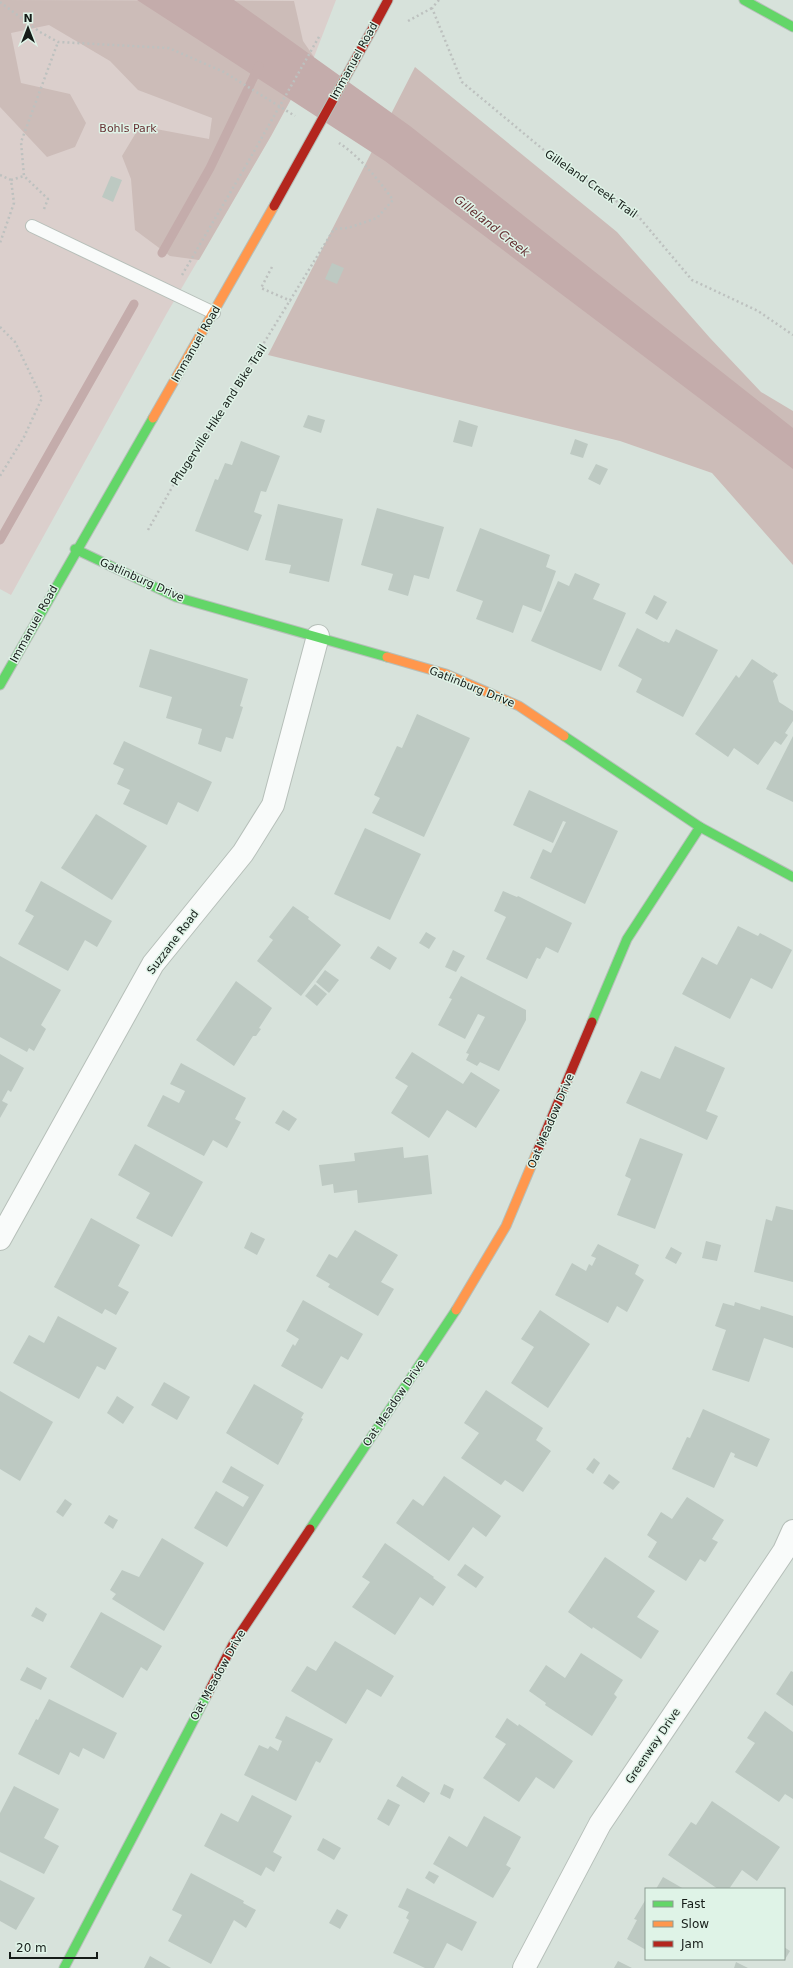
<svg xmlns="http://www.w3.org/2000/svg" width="793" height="1968" font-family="'DejaVu Sans',sans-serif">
<rect width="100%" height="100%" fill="#d7e2db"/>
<!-- green -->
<path fill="#dbcfcc" d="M 0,0 L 336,0 L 314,57 L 271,136 L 167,313 L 11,595 L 0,589 Z"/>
<!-- forest -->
<g fill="#ccbcb8">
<path d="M 0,0 L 294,1 L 303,41 L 314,57 L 271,136 L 199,260 L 170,256 L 135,230 L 131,179 L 122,156 L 140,126 L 209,139 L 212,118 L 138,90 L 110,61 L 49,25 L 11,33 L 21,83 L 70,94 L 86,123 L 75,147 L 47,157 L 0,107 Z"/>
<path d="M 415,67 L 617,232 L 710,338 L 761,392 L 793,411 L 793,565 L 712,473 L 620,441 L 268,355 Z"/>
</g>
<!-- water -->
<path fill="#c4acab" d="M 137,0 L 234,0 L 410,126 L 793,428 L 793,469 L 385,161 Z"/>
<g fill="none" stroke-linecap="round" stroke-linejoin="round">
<!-- stream -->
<g stroke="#c4acab" stroke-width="9">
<path d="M 162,253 L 210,168 L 259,66"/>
<path d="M 0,540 L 134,304"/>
</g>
</g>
<!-- building -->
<g fill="#bdc9c2">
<path d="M 111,176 L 122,180 L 113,202 L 102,197 Z"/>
<path d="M 332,263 L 344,268 L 337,284 L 325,279 Z"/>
<path d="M 308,415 L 325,420 L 321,433 L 303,427 Z"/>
<path d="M 459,420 L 478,426 L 472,447 L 453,442 Z"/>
<path d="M 575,439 L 588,444 L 583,458 L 570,454 Z"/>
<path d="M 241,441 L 280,456 L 266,492 L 261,491 L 254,512 L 262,515 L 248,551 L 195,531 L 215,479 L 218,480 L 225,463 L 232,465 Z"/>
<path d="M 596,464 L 608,469 L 600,485 L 588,479 Z"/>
<path d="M 278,504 L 343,519 L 329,582 L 289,573 L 291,565 L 265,560 Z"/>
<path d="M 377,508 L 444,527 L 429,579 L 414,575 L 408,596 L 388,590 L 393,574 L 361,565 Z"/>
<path d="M 480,528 L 550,555 L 546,567 L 556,571 L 541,612 L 523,605 L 513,633 L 476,619 L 483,601 L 456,591 Z"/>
<path d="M 575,573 L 600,584 L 593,599 L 626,613 L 601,671 L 531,641 L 558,581 L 569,586 Z"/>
<path d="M 654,595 L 667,602 L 657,620 L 645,613 Z"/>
<path d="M 637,628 L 664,642 L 665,641 L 669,643 L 676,629 L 718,650 L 683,717 L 636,692 L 642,679 L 618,666 Z"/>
<path d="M 150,649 L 248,679 L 240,706 L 243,707 L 233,739 L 226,737 L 221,752 L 198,744 L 202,729 L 166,718 L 172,697 L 139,687 Z"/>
<path d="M 752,659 L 773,673 L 774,672 L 778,675 L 773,681 L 779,702 L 793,711 L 793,721 L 785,733 L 788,735 L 781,745 L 775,741 L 758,765 L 734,748 L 728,757 L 695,734 L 736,675 L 739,678 Z"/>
<path d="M 417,714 L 470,738 L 424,837 L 372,813 L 380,798 L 374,795 L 397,746 L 402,748 Z"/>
<path d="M 793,736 L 793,802 L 766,789 Z"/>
<path d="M 124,741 L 212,782 L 198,812 L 178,802 L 167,825 L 123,804 L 130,790 L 117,784 L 124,769 L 113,764 Z"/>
<path d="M 529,790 L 618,831 L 585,904 L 530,878 L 543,849 L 551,853 L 566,822 L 563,821 L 553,843 L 513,825 Z"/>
<path d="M 96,814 L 147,846 L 112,900 L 61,868 Z"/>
<path d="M 365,828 L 421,854 L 390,920 L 334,894 Z"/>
<path d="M 41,881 L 112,921 L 97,947 L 85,940 L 68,971 L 18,944 L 34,916 L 25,911 Z"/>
<path d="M 503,891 L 517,897 L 518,896 L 572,923 L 558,953 L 546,947 L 540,959 L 537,958 L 527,979 L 486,959 L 506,917 L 494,911 Z"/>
<path d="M 293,906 L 309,917 L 308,919 L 341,945 L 301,996 L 257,961 L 273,940 L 269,937 Z"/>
<path d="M 738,926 L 758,936 L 760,933 L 792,950 L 772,989 L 751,978 L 730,1019 L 682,994 L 702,957 L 717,965 Z"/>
<path d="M 426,932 L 436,938 L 429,949 L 419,943 Z"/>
<path d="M 378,946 L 397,958 L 390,970 L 370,958 Z"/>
<path d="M 453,950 L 465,956 L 456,972 L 445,967 Z"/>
<path d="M 0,956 L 61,990 L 41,1025 L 46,1029 L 34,1051 L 29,1048 L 27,1052 L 0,1037 Z"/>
<path d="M 325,970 L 339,980 L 329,993 L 316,982 Z"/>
<path d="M 461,976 L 526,1010 L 526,1020 L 499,1071 L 480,1062 L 477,1066 L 466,1060 L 469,1054 L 466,1053 L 485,1017 L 478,1014 L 465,1039 L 438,1025 L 452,999 L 449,998 Z"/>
<path d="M 236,981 L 272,1008 L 259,1028 L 261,1029 L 256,1036 L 253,1036 L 234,1066 L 196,1040 Z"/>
<path d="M 315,984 L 327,994 L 317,1006 L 305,996 Z"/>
<path d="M 675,1046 L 725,1068 L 706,1111 L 718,1116 L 707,1140 L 626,1103 L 641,1071 L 660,1079 Z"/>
<path d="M 412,1052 L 463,1084 L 471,1072 L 500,1090 L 476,1128 L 447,1110 L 429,1138 L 391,1113 L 408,1086 L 395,1078 Z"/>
<path d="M 0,1054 L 24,1068 L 11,1092 L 8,1090 L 2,1101 L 8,1104 L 0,1118 Z"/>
<path d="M 181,1063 L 246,1098 L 235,1119 L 241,1122 L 227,1148 L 213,1140 L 204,1156 L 147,1126 L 163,1095 L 179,1103 L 185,1091 L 170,1084 Z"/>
<path d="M 283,1110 L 297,1119 L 289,1131 L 275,1123 Z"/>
<path d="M 640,1138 L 683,1154 L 655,1229 L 617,1215 L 631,1179 L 625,1176 Z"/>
<path d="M 135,1144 L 203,1182 L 172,1237 L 136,1218 L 150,1193 L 118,1175 Z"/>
<path d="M 403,1147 L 404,1158 L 428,1155 L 432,1194 L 358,1203 L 357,1190 L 334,1193 L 333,1184 L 322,1186 L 319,1165 L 355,1161 L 354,1153 Z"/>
<path d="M 776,1206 L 793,1210 L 793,1282 L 754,1272 L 766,1219 L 772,1221 Z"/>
<path d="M 91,1218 L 140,1245 L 118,1286 L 129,1292 L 116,1315 L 105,1309 L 102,1314 L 54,1287 Z"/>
<path d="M 355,1230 L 398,1255 L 381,1282 L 394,1289 L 378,1316 L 328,1287 L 330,1284 L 316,1276 L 329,1254 L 337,1258 Z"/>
<path d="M 251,1232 L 265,1239 L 257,1255 L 244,1248 Z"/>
<path d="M 706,1241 L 721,1245 L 717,1261 L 702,1258 Z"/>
<path d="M 598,1244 L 639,1265 L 635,1274 L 644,1280 L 627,1312 L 617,1306 L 608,1323 L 555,1295 L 572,1263 L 586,1271 L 589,1264 L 592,1266 L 596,1258 L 591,1256 Z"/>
<path d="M 671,1247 L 682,1253 L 676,1264 L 665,1258 Z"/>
<path d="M 303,1300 L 363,1334 L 348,1360 L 341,1356 L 322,1389 L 281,1366 L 293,1344 L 295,1346 L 299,1339 L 286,1331 Z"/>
<path d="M 735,1302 L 760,1310 L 761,1306 L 793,1316 L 793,1348 L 764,1338 L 749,1382 L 712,1370 L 726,1330 L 715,1326 L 723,1303 L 734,1306 Z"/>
<path d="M 540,1310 L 590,1344 L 548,1408 L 511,1383 L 534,1347 L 521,1339 Z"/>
<path d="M 58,1316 L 117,1348 L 105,1370 L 97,1366 L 79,1399 L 13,1363 L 29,1335 L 44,1343 Z"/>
<path d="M 164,1382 L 190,1397 L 177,1420 L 151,1405 Z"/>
<path d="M 254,1384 L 304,1413 L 301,1418 L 303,1419 L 278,1465 L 226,1433 Z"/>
<path d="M 486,1390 L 543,1428 L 536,1440 L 551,1451 L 523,1492 L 505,1480 L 501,1485 L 461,1458 L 479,1433 L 464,1423 Z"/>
<path d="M 0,1391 L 53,1422 L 20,1481 L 0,1469 Z"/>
<path d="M 117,1396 L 134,1407 L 123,1424 L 107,1413 Z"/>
<path d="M 703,1409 L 770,1439 L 757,1467 L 734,1457 L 735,1454 L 731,1452 L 714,1488 L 672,1469 L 687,1437 L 690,1438 Z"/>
<path d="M 594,1458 L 600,1463 L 593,1474 L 586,1469 Z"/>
<path d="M 231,1466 L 264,1485 L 227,1547 L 194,1528 L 216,1491 L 243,1507 L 249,1497 L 222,1482 Z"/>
<path d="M 609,1474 L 620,1482 L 613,1490 L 603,1483 Z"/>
<path d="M 444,1476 L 501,1516 L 486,1537 L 473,1527 L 449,1561 L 396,1523 L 413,1499 L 423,1506 Z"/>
<path d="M 687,1497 L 724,1520 L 712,1539 L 718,1542 L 706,1561 L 705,1562 L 700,1559 L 686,1581 L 648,1557 L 657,1542 L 647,1535 L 661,1512 L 672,1519 Z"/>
<path d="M 65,1499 L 72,1504 L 63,1517 L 56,1512 Z"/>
<path d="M 109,1515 L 118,1520 L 113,1529 L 104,1523 Z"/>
<path d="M 162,1538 L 204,1563 L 164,1631 L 112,1599 L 116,1594 L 110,1590 L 122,1570 L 139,1577 Z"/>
<path d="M 385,1543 L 434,1577 L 433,1578 L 446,1587 L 433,1606 L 420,1597 L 395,1635 L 352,1607 L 370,1582 L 362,1577 Z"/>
<path d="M 605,1557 L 655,1591 L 637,1617 L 659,1631 L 641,1659 L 593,1627 L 592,1629 L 568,1612 Z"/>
<path d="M 465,1564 L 484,1577 L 476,1588 L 457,1575 Z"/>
<path d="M 36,1607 L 47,1614 L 43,1622 L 31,1616 Z"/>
<path d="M 101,1612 L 162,1646 L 147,1671 L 141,1667 L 123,1698 L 70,1667 Z"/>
<path d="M 335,1641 L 394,1676 L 381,1697 L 367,1689 L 346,1724 L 291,1691 L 307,1666 L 316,1671 Z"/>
<path d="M 581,1653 L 623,1680 L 614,1694 L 617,1697 L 592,1736 L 545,1705 L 546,1703 L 529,1691 L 546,1665 L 565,1678 Z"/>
<path d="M 27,1667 L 47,1678 L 41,1690 L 20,1680 Z"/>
<path d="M 791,1671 L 793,1672 L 793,1706 L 776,1694 Z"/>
<path d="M 49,1699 L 117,1733 L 104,1759 L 83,1748 L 79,1757 L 70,1752 L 59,1775 L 18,1754 L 36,1719 L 38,1720 Z"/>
<path d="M 765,1711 L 793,1732 L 793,1799 L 785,1794 L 779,1802 L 735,1772 L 755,1743 L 747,1738 Z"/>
<path d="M 286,1716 L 333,1739 L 320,1763 L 316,1761 L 296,1801 L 244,1775 L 259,1745 L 268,1749 L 270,1746 L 278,1751 L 282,1741 L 275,1738 Z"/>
<path d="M 507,1718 L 518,1726 L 519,1724 L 573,1761 L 554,1789 L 536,1777 L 519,1802 L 483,1778 L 506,1744 L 495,1737 Z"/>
<path d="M 402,1776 L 430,1793 L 424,1803 L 396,1786 Z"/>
<path d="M 444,1784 L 454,1789 L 450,1799 L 440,1794 Z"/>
<path d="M 14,1786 L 59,1809 L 44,1838 L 59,1846 L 44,1874 L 0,1852 L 0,1813 Z"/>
<path d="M 252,1795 L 292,1816 L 273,1852 L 282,1857 L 274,1872 L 266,1867 L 261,1876 L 204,1846 L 221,1813 L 238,1822 Z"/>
<path d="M 388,1799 L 400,1805 L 389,1826 L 377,1819 Z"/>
<path d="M 712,1801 L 780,1847 L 757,1881 L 742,1870 L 729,1889 L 718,1889 L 668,1855 L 691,1822 L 696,1825 Z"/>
<path d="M 484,1816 L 521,1837 L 506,1865 L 511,1868 L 493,1898 L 433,1864 L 449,1836 L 467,1847 Z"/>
<path d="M 323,1838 L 341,1848 L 334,1860 L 317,1850 Z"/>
<path d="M 429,1871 L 439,1876 L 434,1884 L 425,1878 Z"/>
<path d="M 191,1873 L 244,1901 L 243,1903 L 256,1910 L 246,1928 L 234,1920 L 211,1964 L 168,1941 L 182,1915 L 172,1910 Z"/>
<path d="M 663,1877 L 684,1889 L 656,1889 Z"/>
<path d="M 0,1880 L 35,1898 L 16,1930 L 0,1921 Z"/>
<path d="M 407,1888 L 477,1922 L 462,1951 L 447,1943 L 434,1968 L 425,1968 L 393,1953 L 409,1920 L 406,1918 L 409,1912 L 398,1907 Z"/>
<path d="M 646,1899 L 646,1950 L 627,1939 L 637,1920 L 634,1919 Z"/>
<path d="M 337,1909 L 348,1915 L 340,1929 L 329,1923 Z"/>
<path d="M 784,1947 L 790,1951 L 784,1961 Z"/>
<path d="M 150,1956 L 171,1968 L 144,1968 Z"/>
<path d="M 618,1961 L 632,1968 L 614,1968 Z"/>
<path d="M 736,1962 L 748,1968 L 734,1968 Z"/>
</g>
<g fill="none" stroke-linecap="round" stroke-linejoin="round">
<defs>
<path id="lane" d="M 32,226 L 214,313"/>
<g id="street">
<path d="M 0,1239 L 153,964 L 243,853 L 273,805 L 318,636"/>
<path d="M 524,1968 L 600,1824 L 784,1551 L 793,1531"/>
</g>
<g id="fast">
<path d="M 744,0 L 793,27"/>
<path d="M 75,549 L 176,597 L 387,657"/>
<path d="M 0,685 L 153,418"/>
<path d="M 564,736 L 700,827 L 793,877"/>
<path d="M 592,1022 L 627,939 L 700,827"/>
<path d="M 310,1529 L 456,1310"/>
<path d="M 64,1968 L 207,1695"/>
</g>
<g id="slow">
<path d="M 153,418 L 274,206"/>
<path d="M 387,657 L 446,674 L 519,706 L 564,736"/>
<path d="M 456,1310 L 506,1226 L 537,1152"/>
</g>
<g id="jam">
<path d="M 374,26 L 388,0"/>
<path d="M 537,1152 L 592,1022"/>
<path d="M 207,1695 L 233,1644 L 310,1529"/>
</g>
</defs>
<!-- lane casing -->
<use href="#lane" stroke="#b6bfb9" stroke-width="14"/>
<!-- street casing -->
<use href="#street" stroke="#b6bfb9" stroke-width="24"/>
<!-- fast casing -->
<use href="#fast" stroke="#b6bfb9" stroke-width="11"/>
<!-- slow casing -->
<use href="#slow" stroke="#b6bfb9" stroke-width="11"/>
<!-- jam casing -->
<use href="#jam" stroke="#b6bfb9" stroke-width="11"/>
<!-- path -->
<g stroke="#bdc1bf" stroke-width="2.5" stroke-dasharray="2 3" stroke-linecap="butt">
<path d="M 439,0 L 432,8 L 462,82 L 551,156 L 638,216 L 692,280 L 758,311 L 793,335"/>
<path d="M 0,2 L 40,32 L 58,42 L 169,48 L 224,72 L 295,116"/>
<path d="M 408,21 L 432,8"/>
<path d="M 0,175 L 11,180 L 14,203 L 0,243"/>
<path d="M 11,180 L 24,176"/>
<path d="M 44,209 L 48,199 L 24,176 L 21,142 L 58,42"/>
<path d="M 272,267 L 261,288 L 291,301"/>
<path d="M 182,275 L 244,169"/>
<path d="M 0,327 L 15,342 L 42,398 L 24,437 L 0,476"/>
<path d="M 148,530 L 175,482 L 217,419 L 334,229 L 348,228 L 377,218 L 393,200 C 378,179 360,157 339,143"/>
</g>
<!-- lane -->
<use href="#lane" stroke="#f9fbfa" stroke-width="12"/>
<!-- street -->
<use href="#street" stroke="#f9fbfa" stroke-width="22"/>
<!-- fast -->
<use href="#fast" stroke="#63d668" stroke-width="9"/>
<!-- slow -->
<use href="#slow" stroke="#ff974d" stroke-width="9"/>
<!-- jam -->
<use href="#jam" stroke="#b3261e" stroke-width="9"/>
<defs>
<path id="jam-bridge" d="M 274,206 L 374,26"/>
</defs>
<!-- jam-bridge casing -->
<use href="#jam-bridge" stroke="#b6bfb9" stroke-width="11" stroke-linecap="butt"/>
<!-- path-bridge -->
<path stroke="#bdc1bf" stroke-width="2.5" stroke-dasharray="2 3" stroke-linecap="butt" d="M 244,169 L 320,35"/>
<!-- jam-bridge -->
<use href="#jam-bridge" stroke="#b3261e" stroke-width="9"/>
</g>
<g text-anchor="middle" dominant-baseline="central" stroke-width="3" stroke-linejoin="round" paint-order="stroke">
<!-- street labels -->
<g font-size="11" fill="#151c18" stroke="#dff3e7">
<text transform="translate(354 61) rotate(-61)">Immanuel Road</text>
<text transform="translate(591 184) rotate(35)">Gilleland Creek Trail</text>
<text transform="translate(196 344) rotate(-60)">Immanuel Road</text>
<text transform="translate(219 415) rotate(-57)">Pflugerville Hike and Bike Trail</text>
<text transform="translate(142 580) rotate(24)">Gatlinburg Drive</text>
<text transform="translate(34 624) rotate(-61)">Immanuel Road</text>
<text transform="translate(472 687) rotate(22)">Gatlinburg Drive</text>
<text transform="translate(173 942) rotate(-53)">Suzzane Road</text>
<text transform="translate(551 1121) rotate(-67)">Oat Meadow Drive</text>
<text transform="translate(394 1403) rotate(-56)">Oat Meadow Drive</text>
<text transform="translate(218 1675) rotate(-61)">Oat Meadow Drive</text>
<text transform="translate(653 1746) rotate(-56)">Greenway Drive</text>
</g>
<!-- park labels -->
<g font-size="11" fill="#683235" stroke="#dff3e7">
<text x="128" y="128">Bohls Park</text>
</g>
<!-- water labels -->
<g font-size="12" font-style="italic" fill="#632e31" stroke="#dff3e7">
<text transform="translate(492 226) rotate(38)">Gilleland Creek</text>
</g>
</g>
<!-- legend -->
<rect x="645" y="1888" width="140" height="72" fill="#dff3e7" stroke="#8e9d94"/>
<rect x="653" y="1901" width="20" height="6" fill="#63d668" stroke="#8e9d94"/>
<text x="681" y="1908" font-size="12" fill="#151c18">Fast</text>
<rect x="653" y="1921" width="20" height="6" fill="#ff974d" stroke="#8e9d94"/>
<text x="681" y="1928" font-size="12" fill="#151c18">Slow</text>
<rect x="653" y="1941" width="20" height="6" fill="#b3261e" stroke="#8e9d94"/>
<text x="681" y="1948" font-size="12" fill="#151c18">Jam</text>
<!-- north arrow -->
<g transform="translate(28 28)" stroke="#dff3e7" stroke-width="3" paint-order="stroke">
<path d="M0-3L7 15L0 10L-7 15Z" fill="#151c18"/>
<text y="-6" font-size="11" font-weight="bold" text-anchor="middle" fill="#151c18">N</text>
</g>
<!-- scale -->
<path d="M10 1952v6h87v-6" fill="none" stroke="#151c18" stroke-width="2"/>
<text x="16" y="1952" font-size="12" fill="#151c18" stroke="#dff3e7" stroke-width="3" paint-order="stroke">20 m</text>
</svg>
